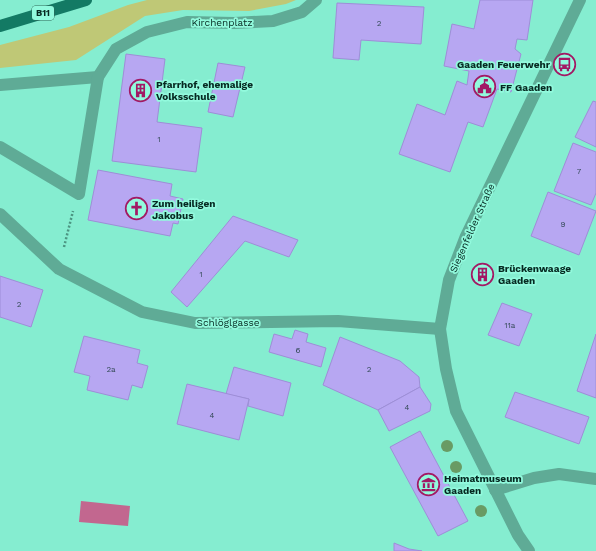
<svg xmlns="http://www.w3.org/2000/svg" width="596" height="551" font-family="'Work Sans',sans-serif">
<rect width="100%" height="100%" fill="#85edd0"/>
<!-- green -->
<path fill="#bfc876" d="M 147,0 L 296,0 L 286,4 L 249,11 L 183,10 L 145,16 L 76,60 L 0,68 L 0,45 L 69,27 L 128,5 Z"/>
<!-- water -->
<path fill="#c2678f" d="M 81,501 L 130,506 L 128,526 L 79,522 Z"/>
<!-- building -->
<g fill="#b7a7f2" stroke="#9e8ed7">
<path d="M 480,0 L 533,0 L 527,40 L 517,39 L 515,49 L 521,54 L 511,92 L 497,89 L 483,127 L 468,122 L 450,172 L 399,154 L 417,104 L 445,115 L 457,81 L 467,85 L 469,71 L 444,66 L 452,24 L 474,29 Z"/>
<path d="M 337,3 L 424,7 L 421,44 L 361,40 L 359,60 L 333,58 Z"/>
<path d="M 126,54 L 165,59 L 157,122 L 202,128 L 196,172 L 112,161 Z"/>
<path d="M 218,63 L 245,67 L 233,117 L 208,112 Z"/>
<path d="M 593,101 L 596,102 L 596,147 L 575,137 Z"/>
<path d="M 573,143 L 596,152 L 596,193 L 591,205 L 554,191 Z"/>
<path d="M 98,170 L 172,184 L 170,196 L 183,199 L 178,224 L 173,223 L 170,236 L 88,220 Z"/>
<path d="M 548,192 L 596,211 L 579,255 L 531,236 Z"/>
<path d="M 233,216 L 298,240 L 289,257 L 245,241 L 187,307 L 171,292 Z"/>
<path d="M 478,265 L 490,269 L 485,283 L 474,279 Z"/>
<path d="M 0,276 L 43,290 L 31,327 L 0,317 Z"/>
<path d="M 502,303 L 532,314 L 519,346 L 488,335 Z"/>
<path d="M 295,330 L 308,334 L 306,342 L 326,348 L 321,367 L 269,352 L 274,334 L 292,339 Z"/>
<path d="M 596,334 L 596,398 L 577,391 Z"/>
<path d="M 84,336 L 140,350 L 137,363 L 148,366 L 142,388 L 132,385 L 128,400 L 87,390 L 90,376 L 74,372 Z"/>
<path d="M 340,337 L 400,361 L 419,377 L 420,387 L 378,410 L 323,385 Z"/>
<path d="M 234,367 L 291,383 L 283,416 L 248,406 L 249,399 L 226,394 Z"/>
<path d="M 187,384 L 249,399 L 239,440 L 177,424 Z"/>
<path d="M 420,387 L 431,404 L 430,411 L 389,431 L 378,410 Z"/>
<path d="M 515,392 L 589,417 L 579,444 L 505,417 Z"/>
<path d="M 420,431 L 468,521 L 438,536 L 390,447 Z"/>
<path d="M 394,543 L 409,549 L 422,551 L 394,551 Z"/>
</g>
<g fill="none" stroke-linecap="round" stroke-linejoin="round">
<!-- path -->
<path stroke="#4c9582" stroke-width="2.5" stroke-dasharray="2 2" stroke-linecap="butt" d="M 64,247 L 73,211"/>
<!-- minor -->
<g stroke="#5fab96" stroke-width="12">
<path d="M 0,85 L 98,77 L 116,49 L 147,32 L 187,22 L 234,23 L 273,21 L 302,12 L 316,0"/>
<path d="M 0,147 L 79,194 L 98,77"/>
<path d="M 0,214 L 59,269 L 142,312 L 195,323 L 338,321 L 440,329"/>
<path d="M 495,490 L 534,478 L 559,474 L 596,479"/>
<path d="M 529,551 L 518,535 L 456,411 L 446,369 L 440,329 L 449,280 L 466,236 L 580,0"/>
</g>
<!-- major -->
<path stroke="#137a64" stroke-width="12" d="M 0,26 L 86,0"/>
</g>
<!-- trees -->
<g fill="#699b64">
<circle cx="447" cy="446" r="6"/>
<circle cx="456" cy="467" r="6"/>
<circle cx="481" cy="511" r="6"/>
</g>
<!-- icons -->
<defs>
<symbol id="bus-ring" viewBox="-11 -11 22 22"><circle r="9.5" fill="#92fadd" stroke="#a21964" stroke-width="1.5"/><path d="M-5-6H5V4H4V6H2V4H-2V6H-4V4H-5ZM-3.5-4V0h7V-4ZM-3.5 1.2v1.5H-2V1.2ZM2 1.2v1.5H3.5V1.2Z" fill="#a21964"/></symbol>
<symbol id="civic-ring" viewBox="-11 -11 22 22"><circle r="9.5" fill="#92fadd" stroke="#a21964" stroke-width="1.5"/><path d="M-.6-6.5H3V-4.5H.6V-3L4-1V1h2V6H-6V1h2V-1L-.6-3ZM-1.2 2.5V6h2.4V2.5Z" fill="#a21964"/></symbol>
<symbol id="building-ring" viewBox="-11 -11 22 22"><circle r="9.5" fill="#92fadd" stroke="#a21964" stroke-width="1.5"/><path d="M-4-6H4V6H1V3H-1V6H-4ZM-2.5-4.3h1.7v1.8h-1.7ZM.8-4.3h1.7v1.8H.8ZM-2.5-1h1.7V.8h-1.7ZM.8-1h1.7V.8H.8Z" fill="#a21964"/></symbol>
<symbol id="church-ring" viewBox="-11 -11 22 22"><circle r="9.5" fill="#92fadd" stroke="#a21964" stroke-width="1.5"/><path d="M-1.2-6h2.4v3.5h3.3v2.4h-3.3V6h-2.4V-.1h-3.3v-2.4h3.3Z" fill="#a21964"/></symbol>
<symbol id="museum-ring" viewBox="-11 -11 22 22"><circle r="9.5" fill="#92fadd" stroke="#a21964" stroke-width="1.5"/><path d="M0-6L6-3V-2H-6V-3ZM-5-1h2V3h-2ZM-1-1h2V3h-2ZM3-1h2V3H3ZM-6 4H6V6H-6Z" fill="#a21964"/></symbol>
</defs>
<g fill-rule="evenodd">
<use href="#bus-ring" x="552" y="52" width="25" height="25"/>
<use href="#civic-ring" x="472" y="74" width="25" height="25"/>
<use href="#building-ring" x="128" y="78" width="25" height="25"/>
<use href="#church-ring" x="124" y="196" width="25" height="25"/>
<use href="#building-ring" x="470" y="262" width="25" height="25"/>
<use href="#museum-ring" x="416" y="472" width="25" height="25"/>
</g>
<g text-anchor="middle" dominant-baseline="central" stroke-width="3.5" stroke-linejoin="round" paint-order="stroke">
<!-- number labels -->
<g font-size="8" fill="#324855">
<text x="379" y="23">2</text>
<text x="159" y="139">1</text>
<text x="579" y="171">7</text>
<text x="563" y="224">9</text>
<text x="201" y="274">1</text>
<text x="19" y="304">2</text>
<text x="510" y="325">11a</text>
<text x="298" y="350">6</text>
<text x="111" y="369">2a</text>
<text x="369" y="369">2</text>
<text x="407" y="407">4</text>
<text x="212" y="415">4</text>
</g>
<!-- shield labels -->
<rect fill="#92fadd" stroke="#306859" stroke-width="1" x="32" y="6" width="22" height="14" rx="3"/>
<g font-size="9" font-weight="bold" fill="#062921">
<text x="43" y="13">B11</text>
</g>
<!-- street labels -->
<g font-size="10" fill="#062921" stroke="#92fadd">
<text x="222" y="22">Kirchenplatz</text>
<text transform="translate(472 228) rotate(-66)">Siegenfelder Straße</text>
<text x="228" y="322">Schlöglgasse</text>
</g>
<!-- poi labels -->
<g font-size="10" font-weight="bold" fill="#062921" stroke="#92fadd" text-anchor="start">
<text x="550" y="64" text-anchor="end">Gaaden Feuerwehr</text>
<text x="156" y="84">Pfarrhof, ehemalige<tspan x="156" dy="12">Volksschule</tspan></text>
<text x="500" y="87">FF Gaaden</text>
<text x="152" y="203">Zum heiligen<tspan x="152" dy="12">Jakobus</tspan></text>
<text x="498" y="268">Brückenwaage<tspan x="498" dy="12">Gaaden</tspan></text>
<text x="444" y="478">Heimatmuseum<tspan x="444" dy="12">Gaaden</tspan></text>
</g>
</g>
</svg>
